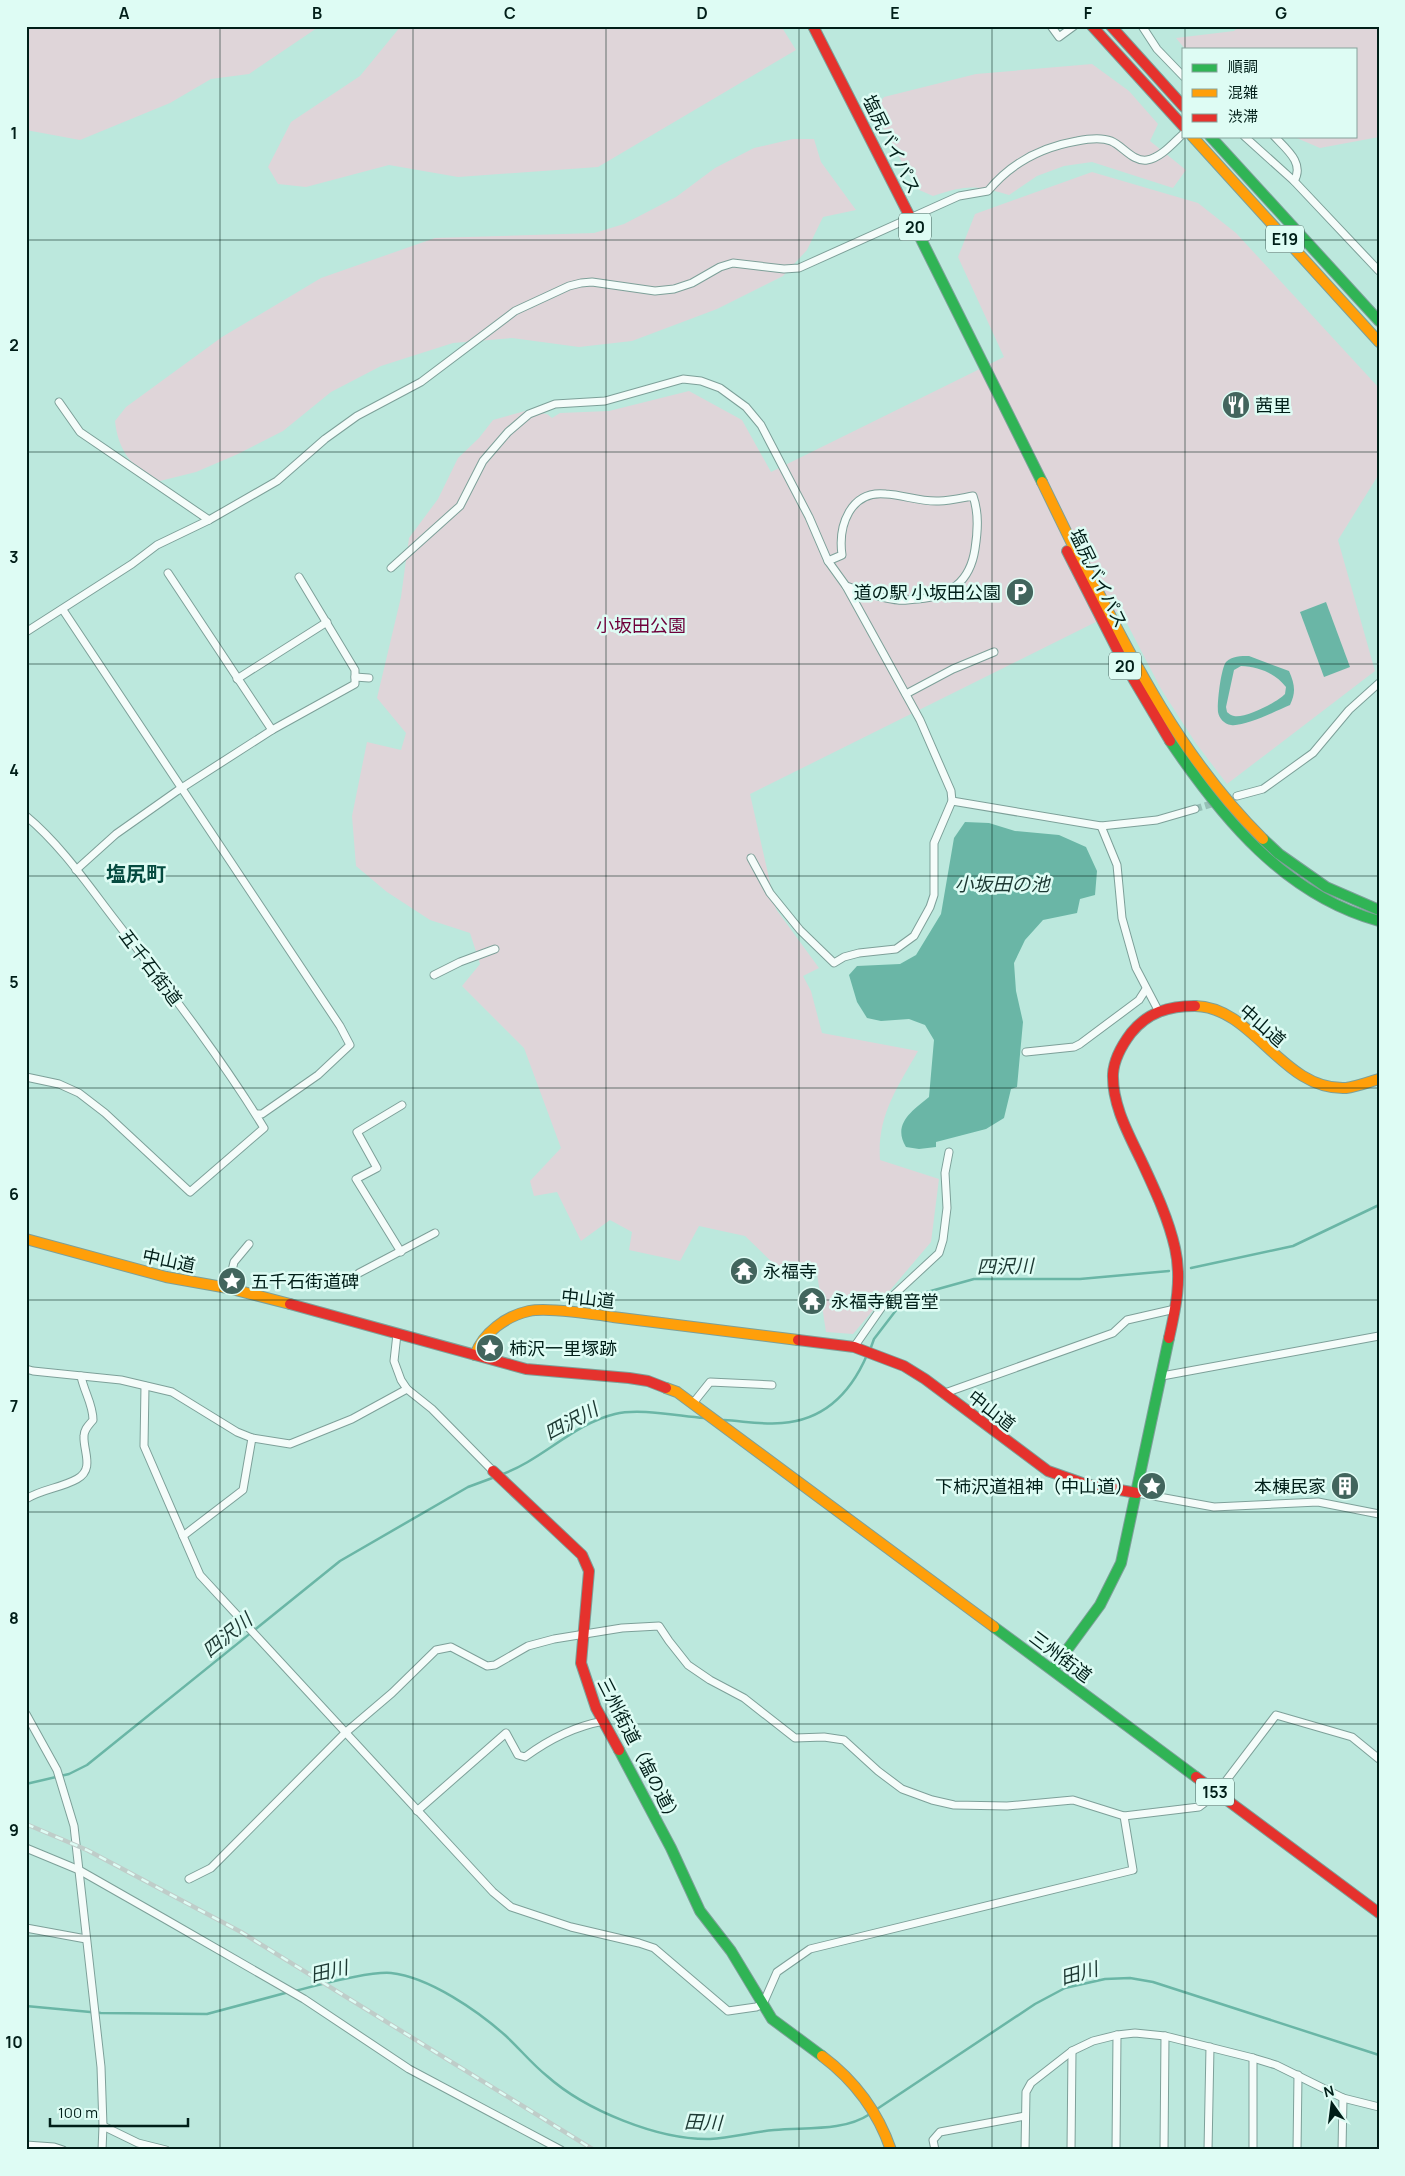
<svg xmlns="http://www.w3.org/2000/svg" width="1405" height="2176" font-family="Manrope,'Noto Sans JP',sans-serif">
<rect width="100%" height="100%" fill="#bce8dd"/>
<!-- green -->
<g fill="#dfd5d9">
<path d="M 26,26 L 320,26 L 249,74 L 211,79 L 170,103 L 80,140 L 26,130 Z"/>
<path d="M 401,26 L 781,26 L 796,50 L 598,167 L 458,177 L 389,165 L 306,187 L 278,184 L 268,167 L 291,122 L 360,76 Z"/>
<path d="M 1239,26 L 1379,26 L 1379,137 L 1320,148 L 1292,136 L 1356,136 L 1356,49 L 1185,49 L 1176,38 L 1234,31 Z"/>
<path d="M 1092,64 L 1129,91 L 1158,124 L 1150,141 L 1186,170 L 1173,188 L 1092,162 L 1064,166 L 1037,176 L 1009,195 C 975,185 967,185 933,196 L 917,189 L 873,110 L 884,97 L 976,74 Z"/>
<path d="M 793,139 L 814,139 L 821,162 L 856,210 L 823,217 L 807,250 L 783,276 L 717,309 L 632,341 L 579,347 L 512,338 L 453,343 L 381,366 L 331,392 L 283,431 L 238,454 L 196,472 L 156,482 C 131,466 118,450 115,421 L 126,407 L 222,337 L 321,278 L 435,238 L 594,233 L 624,224 L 676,197 L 715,168 L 754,148 Z"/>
<path d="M 1092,172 L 1198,203 L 1236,233 L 1379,388 L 1379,474 L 1338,540 L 1375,671 L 1227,784 L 1195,742 L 1161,689 L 1120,610 L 750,794 L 776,909 L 819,968 L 803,976 L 811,991 L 822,1033 L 918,1051 C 897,1088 877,1116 880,1160 L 939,1179 L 931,1242 L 853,1334 L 826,1332 L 817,1274 L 775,1265 L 745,1236 L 699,1226 L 680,1261 L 629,1250 L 632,1232 L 610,1220 L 581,1241 L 557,1192 L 534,1196 L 530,1181 L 561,1148 L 524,1048 L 462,986 L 480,964 L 470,933 L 430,920 L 387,892 L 356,866 L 352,816 L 367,742 L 401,750 L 406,733 L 377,698 L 401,597 L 409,538 L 438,499 L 458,458 L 479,438 L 493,420 L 525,411 L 547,414 L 552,418 L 560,413 L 609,411 L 689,391 L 742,420 L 771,472 L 1004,357 L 958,257 L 975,214 Z"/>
</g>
<!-- water -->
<g fill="#6ab6a6" fill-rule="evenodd">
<path d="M 1326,602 L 1350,667 L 1324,677 L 1300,612 Z"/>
<path d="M 1249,656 L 1289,671 C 1295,685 1296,692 1290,705 C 1276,711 1244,727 1231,725 C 1224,724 1219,718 1218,712 C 1217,703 1221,668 1226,662 C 1232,656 1241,656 1249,656 ZM 1241,666 C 1259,667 1275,673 1286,687 L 1285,694 C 1278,702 1244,719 1234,716 C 1232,716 1228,713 1227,712 L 1226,707 L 1234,670 Z"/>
<path d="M 965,822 L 989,823 L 1015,831 L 1059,835 L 1086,847 L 1097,871 L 1095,895 L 1080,899 L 1077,913 L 1043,920 L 1025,940 L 1014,963 L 1016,991 L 1023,1022 L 1017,1087 L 1011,1089 L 1004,1118 L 986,1129 L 936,1142 L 936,1147 L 919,1149 L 906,1147 C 892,1124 912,1111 929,1097 L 934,1040 L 925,1025 L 909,1019 L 881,1021 L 867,1018 L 857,1002 L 849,975 L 857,966 L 900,964 L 916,955 L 941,914 L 954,838 Z"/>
</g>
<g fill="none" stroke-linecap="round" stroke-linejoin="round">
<!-- stream -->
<g stroke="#6ab6a6" stroke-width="2.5">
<path d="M 1191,1268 L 1293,1246 L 1379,1205"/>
<path d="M 870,1350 L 874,1339 L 897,1309 L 920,1294 L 974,1279 L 1080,1279 L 1169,1271"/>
<path d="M 724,1420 C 743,1421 763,1425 782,1423 C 824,1420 851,1392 867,1355"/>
<path d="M 500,1475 C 541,1461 573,1424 615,1414 C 639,1408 678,1416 704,1418"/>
<path d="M 26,1784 L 69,1774 L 87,1765 L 340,1561 L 468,1487 L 495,1477"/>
<path d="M 295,1991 C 318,1985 369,1971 391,1973 C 429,1977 478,2011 506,2036 C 520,2049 532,2064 547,2076 C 585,2110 658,2140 710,2139 C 732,2138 752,2132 774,2130 C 805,2127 843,2132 870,2114"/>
<path d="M 26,2006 L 101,2013 L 207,2014 L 289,1992"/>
<path d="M 874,2111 L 1035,2004 L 1065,1988 L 1105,1979 L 1130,1978 L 1153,1982 L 1379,2055"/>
</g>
<!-- street-tunnel -->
<path stroke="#96c0b6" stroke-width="7" stroke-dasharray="7 3.5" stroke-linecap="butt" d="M 1195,809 L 1237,796"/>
<defs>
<g id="street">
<path d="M 1051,26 L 1059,37 L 1074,26"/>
<path d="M 1142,26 L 1157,49 L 1184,77"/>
<path d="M 1244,136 L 1294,181 L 1379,271"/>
<path d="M 1274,136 C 1286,149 1305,163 1294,181"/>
<path d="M 59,402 L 80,432 L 209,520"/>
<path d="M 828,561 L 842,555 C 838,526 850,490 886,494 C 904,495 920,502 939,501 C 950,501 962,498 973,496 C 979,513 978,530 975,549 C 970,582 950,596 918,599 C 911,599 904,601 898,600 C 881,599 863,591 846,586"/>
<path d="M 391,568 L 460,506 L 483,461 L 508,432 L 529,414 L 555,404 L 605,401 L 683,379 L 701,381 L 720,388 L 746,407 L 761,425 L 809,517 L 828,561 L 846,586 L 920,720 L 951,791 L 952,801 L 934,843 L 934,895 L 930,907 L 914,936 L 896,949 L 859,953 L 844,957 L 834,963 L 800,930 L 770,893 L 751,858"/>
<path d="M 168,573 L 272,730"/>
<path d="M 63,610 L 340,1026 L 350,1045 L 318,1075 L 262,1114 L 256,1114"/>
<path d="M 26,632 L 132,564 L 157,545 L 209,520 L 277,481 L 325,439 L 357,416 L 421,382 L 515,311 L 569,286 L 581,283 L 592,282 L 655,291 L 674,289 L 692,283 L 720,267 L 733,263 L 784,269 L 799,268 L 959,196 L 988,191 C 1011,163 1042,147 1077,141 C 1087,139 1101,137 1111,141 C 1123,146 1133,162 1147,160 C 1161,158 1174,142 1184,133"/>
<path d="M 355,677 L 369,678"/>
<path d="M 237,679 L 327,622"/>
<path d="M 906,694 L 953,669 L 994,652"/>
<path d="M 1237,796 L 1263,789 L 1313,753 L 1349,710 L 1379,683"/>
<path d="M 952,801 L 1101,826 L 1157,820 L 1195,809"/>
<path d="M 26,816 C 61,845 88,885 115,920 C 167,988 220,1056 264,1128 L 190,1192 L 105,1113 L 79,1093 L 59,1084 L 26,1077"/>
<path d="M 1101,826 L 1117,865 L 1122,918 L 1136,968 L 1158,1010"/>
<path d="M 76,870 L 116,834 L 177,791 L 272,730 L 355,684 L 355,670 L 299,577"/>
<path d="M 434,975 L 460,962 L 495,949"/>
<path d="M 1026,1052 L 1074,1047 L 1080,1044 L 1139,1000 L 1146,989"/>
<path d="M 401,1252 L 356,1179 L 377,1168 L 357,1132 L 402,1105"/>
<path d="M 359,1273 L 435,1233"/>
<path d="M 228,1288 L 234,1262 L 249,1244"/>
<path d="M 397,1334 L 394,1361 L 401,1380 L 407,1389 L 432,1409 L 493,1471"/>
<path d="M 854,1347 L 884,1304 L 939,1253 L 943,1240 L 947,1208 L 945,1173 L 949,1152"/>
<path d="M 26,1369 L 33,1371 L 121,1380 L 172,1392 L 237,1432 L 252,1438 L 290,1444 L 352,1419 L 407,1389"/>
<path d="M 1162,1376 L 1379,1336"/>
<path d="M 145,1386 L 144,1446 L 200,1575 L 493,1892 L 511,1907 L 571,1927 L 639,1943 L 654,1948 L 728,2011 L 756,2007 L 763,2004 L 777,1972 L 810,1949 L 1133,1870 L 1124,1816"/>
<path d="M 945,1393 L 1113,1333 L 1127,1320 L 1175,1309"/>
<path d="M 694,1402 L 710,1382 L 772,1385"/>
<path d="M 1137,1493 L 1214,1507 L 1318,1502 L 1379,1514"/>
<path d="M 26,1499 C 42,1489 61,1488 77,1479 C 95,1469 83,1451 84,1436 C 84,1429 89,1425 93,1420 C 93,1404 84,1392 81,1376"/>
<path d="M 183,1536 L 243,1490 L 252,1438"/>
<path d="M 26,1714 L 57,1770 L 74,1826 L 101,2067 L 103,2126 L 102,2150"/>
<path d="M 417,1811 L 506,1733 L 518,1755 L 525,1757 C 548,1740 576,1726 604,1721"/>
<path d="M 26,1848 L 79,1870 L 165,1919 L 304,1999 L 409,2069 L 561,2150"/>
<path d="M 189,1879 L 211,1868 L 345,1733 L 392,1693 L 436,1650 L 451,1647 L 487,1666 L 495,1665 L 528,1646 L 554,1639 L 622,1628 L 659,1626 L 669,1641 L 688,1665 L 710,1680 L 744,1698 L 795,1738 L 824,1737 L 844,1740 L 878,1771 L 902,1789 L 932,1800 L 954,1805 L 1007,1806 L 1073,1800 L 1124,1816 L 1199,1807 L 1216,1794 L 1276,1715 L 1352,1737 L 1379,1759"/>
<path d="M 26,1928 L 86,1939"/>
<path d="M 1253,2058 L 1253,2150"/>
<path d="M 103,2126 L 138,2143 L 166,2150"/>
<path d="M 26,2145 L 54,2147 L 63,2150"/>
<path d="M 935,2150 L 933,2140 L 940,2132 L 1025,2116"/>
<path d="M 1025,2150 L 1026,2092 L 1031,2083 L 1072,2051 L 1093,2041 L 1117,2035 L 1135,2033 L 1165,2036 L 1253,2058 L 1276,2065 L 1343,2098 L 1379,2107"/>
<path d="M 1071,2150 L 1072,2051"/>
<path d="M 1116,2150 L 1117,2035"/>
<path d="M 1164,2150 L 1165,2036"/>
<path d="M 1208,2150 L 1210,2047"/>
<path d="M 1297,2150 L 1298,2075"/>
<path d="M 1342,2150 L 1343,2098"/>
</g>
<g id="fast">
<path d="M 1210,136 L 1379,321"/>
<path d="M 910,217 L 1042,482"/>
<path d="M 1170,741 C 1223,819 1285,895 1379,921"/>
<path d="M 1263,839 L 1279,854 L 1326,887 L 1379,910"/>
<path d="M 994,1627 L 1196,1777"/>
<path d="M 1053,1669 L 1100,1605 L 1121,1563 L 1169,1338"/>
<path d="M 619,1750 L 671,1848 L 700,1911 L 731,1951 L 772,2019 L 822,2056"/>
</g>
<g id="slow">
<path d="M 1192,136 L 1379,342"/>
<path d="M 1042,482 L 1078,556 L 1082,560 C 1132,660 1183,760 1263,839"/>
<path d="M 1195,1006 C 1254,1007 1282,1091 1346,1088 C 1356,1087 1369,1082 1379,1079"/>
<path d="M 26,1239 L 166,1277 L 228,1288 L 290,1304"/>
<path d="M 475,1355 C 483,1333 506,1316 529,1311 C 547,1307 593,1314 613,1317 C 674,1325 736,1332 798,1340"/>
<path d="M 666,1388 L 677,1392 L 994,1627"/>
<path d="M 822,2056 C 854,2080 878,2112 891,2150"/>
</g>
<g id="jam">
<path d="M 813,26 L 910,217"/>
<path d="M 1092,26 L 1184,127"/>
<path d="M 1111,26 L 1184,107"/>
<path d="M 1067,551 L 1125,665 L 1170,741"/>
<path d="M 290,1304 L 526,1369 L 629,1378 L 648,1381 L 666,1388"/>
<path d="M 1169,1338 C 1176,1307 1182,1279 1175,1248 C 1168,1217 1154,1188 1141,1160 C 1128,1133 1112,1104 1113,1074 C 1114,1058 1122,1045 1131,1033 C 1148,1012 1169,1006 1195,1006"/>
<path d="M 798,1340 L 854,1347 L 904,1366 L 925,1379 L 1048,1471 L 1085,1484 L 1137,1493"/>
<path d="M 493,1471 L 582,1555 L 589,1571 L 581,1663 L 596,1708 L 619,1750"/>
<path d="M 1196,1777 L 1379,1913"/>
</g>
</defs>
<!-- street casing -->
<use href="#street" stroke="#7da099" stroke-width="9"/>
<!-- fast casing -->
<use href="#fast" stroke="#7da099" stroke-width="12"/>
<!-- slow casing -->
<use href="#slow" stroke="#7da099" stroke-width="12"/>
<!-- jam casing -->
<use href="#jam" stroke="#7da099" stroke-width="12"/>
<!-- street -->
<use href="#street" stroke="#f5fcfa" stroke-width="7"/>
<!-- fast -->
<use href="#fast" stroke="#30b455" stroke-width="10"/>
<!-- slow -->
<use href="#slow" stroke="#ff9f0a" stroke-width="10"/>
<!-- jam -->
<use href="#jam" stroke="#e5322d" stroke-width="10"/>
<defs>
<path id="rail" d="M 26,1824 L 87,1850 L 241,1932 L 594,2150"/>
</defs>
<!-- rail casing -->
<use href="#rail" stroke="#bfcdc9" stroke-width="4.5"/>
<!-- rail -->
<use href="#rail" stroke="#defcf4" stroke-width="2.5" stroke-dasharray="8" stroke-linecap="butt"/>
</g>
<!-- grid -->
<path fill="none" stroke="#001e18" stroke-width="1" stroke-opacity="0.55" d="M 220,26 L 220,2150M 413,26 L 413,2150M 606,26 L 606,2150M 799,26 L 799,2150M 992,26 L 992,2150M 1185,26 L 1185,49M 1185,136 L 1185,2150M 26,240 L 1379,240M 26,452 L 1379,452M 26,664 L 1379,664M 26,876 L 1379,876M 26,1088 L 1379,1088M 26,1300 L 1379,1300M 26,1512 L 1379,1512M 26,1724 L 1379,1724M 26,1936 L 1379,1936"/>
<!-- icons -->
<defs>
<symbol id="restaurant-disc" viewBox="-11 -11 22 22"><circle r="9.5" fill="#42655d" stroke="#defcf4"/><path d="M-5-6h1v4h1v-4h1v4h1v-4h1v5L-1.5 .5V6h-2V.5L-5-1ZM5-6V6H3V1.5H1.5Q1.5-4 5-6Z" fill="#fff"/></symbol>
<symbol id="parking-disc" viewBox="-11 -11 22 22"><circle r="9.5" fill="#42655d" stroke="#defcf4"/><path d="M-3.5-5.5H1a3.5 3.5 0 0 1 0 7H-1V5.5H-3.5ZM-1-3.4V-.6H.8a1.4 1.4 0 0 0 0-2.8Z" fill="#fff"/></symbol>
<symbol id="temple-disc" viewBox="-11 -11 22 22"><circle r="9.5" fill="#42655d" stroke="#defcf4"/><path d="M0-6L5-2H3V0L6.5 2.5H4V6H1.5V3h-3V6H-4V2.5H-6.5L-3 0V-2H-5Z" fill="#fff"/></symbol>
<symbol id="sight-disc" viewBox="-11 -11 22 22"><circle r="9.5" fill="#42655d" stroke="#defcf4"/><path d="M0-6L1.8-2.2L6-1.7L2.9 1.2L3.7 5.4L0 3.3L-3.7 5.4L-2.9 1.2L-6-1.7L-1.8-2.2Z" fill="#fff"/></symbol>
<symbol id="building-disc" viewBox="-11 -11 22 22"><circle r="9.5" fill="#42655d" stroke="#defcf4"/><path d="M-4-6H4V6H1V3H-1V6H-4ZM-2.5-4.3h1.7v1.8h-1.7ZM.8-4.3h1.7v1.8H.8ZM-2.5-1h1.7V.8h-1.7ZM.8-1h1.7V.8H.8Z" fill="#fff"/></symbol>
</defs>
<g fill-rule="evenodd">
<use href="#restaurant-disc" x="1220" y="389" width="32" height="32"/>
<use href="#parking-disc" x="1004" y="576" width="32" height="32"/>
<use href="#temple-disc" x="728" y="1255" width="32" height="32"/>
<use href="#sight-disc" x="216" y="1265" width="32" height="32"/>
<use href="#temple-disc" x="796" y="1285" width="32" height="32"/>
<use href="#sight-disc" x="474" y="1332" width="32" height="32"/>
<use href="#sight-disc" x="1136" y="1470" width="32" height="32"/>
<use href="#building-disc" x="1329" y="1470" width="32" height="32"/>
</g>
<g text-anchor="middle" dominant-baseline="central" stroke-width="5" stroke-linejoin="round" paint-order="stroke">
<!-- shield labels -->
<g fill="#defcf4" stroke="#43615a" stroke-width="1">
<rect x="899" y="213.5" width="32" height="27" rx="4"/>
<rect x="1266" y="225.5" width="38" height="27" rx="4"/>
<rect x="1109" y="652.5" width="32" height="27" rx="4"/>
<rect x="1196" y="1778.5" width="38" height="27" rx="4"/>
</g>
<g font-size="16" font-weight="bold" fill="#001e18">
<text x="915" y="227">20</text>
<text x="1285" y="239">E19</text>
<text x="1125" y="666">20</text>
<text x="1215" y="1792">153</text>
</g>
<!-- street labels -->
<g font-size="18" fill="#001e18" stroke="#defcf4">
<text transform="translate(892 144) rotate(64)">塩尻バイパス</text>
<text transform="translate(1099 578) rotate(64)">塩尻バイパス</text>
<text transform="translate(151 967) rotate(53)">五千石街道</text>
<text transform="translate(1263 1025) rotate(41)">中山道</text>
<text transform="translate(169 1260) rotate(12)">中山道</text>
<text transform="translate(588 1298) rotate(6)">中山道</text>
<text transform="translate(992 1410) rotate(38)">中山道</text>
<text transform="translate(1061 1656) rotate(37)">三州街道</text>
<text transform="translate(640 1751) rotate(63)">三州街道（塩の道）</text>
</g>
<!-- poi labels -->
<g font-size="18" fill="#001e18" stroke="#defcf4" text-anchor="start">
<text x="1255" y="405">茜里</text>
<text x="1001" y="592" text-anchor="end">道の駅 小坂田公園</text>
<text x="763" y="1271">永福寺</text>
<text x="251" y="1281">五千石街道碑</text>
<text x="831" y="1301">永福寺観音堂</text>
<text x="509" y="1348">柿沢一里塚跡</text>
<text x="1133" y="1486" text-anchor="end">下柿沢道祖神（中山道）</text>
<text x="1326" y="1486" text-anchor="end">本棟民家</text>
</g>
<!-- park labels -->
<g font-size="18" fill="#6e003a" stroke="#defcf4">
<text x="641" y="625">小坂田公園</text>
</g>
<!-- water labels -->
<g font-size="19" font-style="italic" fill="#1d3933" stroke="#defcf4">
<text x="1002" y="884">小坂田の池</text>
<text transform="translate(1005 1266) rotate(-1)">四沢川</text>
<text transform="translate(571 1421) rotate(-28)">四沢川</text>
<text transform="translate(227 1635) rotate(-39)">四沢川</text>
<text transform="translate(329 1971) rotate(-13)">田川</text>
<text transform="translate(1079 1973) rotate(-15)">田川</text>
<text transform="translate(703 2122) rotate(2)">田川</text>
</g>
<!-- quarter labels -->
<g font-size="20" font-weight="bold" fill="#054b40" stroke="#defcf4">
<text x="136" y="873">塩尻町</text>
</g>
</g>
<!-- border -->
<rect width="1405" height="2176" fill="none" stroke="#defcf4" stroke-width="55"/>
<!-- legend -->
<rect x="1182" y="48" width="175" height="90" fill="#defcf4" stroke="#85a39c"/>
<rect x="1192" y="64" width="25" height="8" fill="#30b455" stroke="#85a39c"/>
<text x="1228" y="72" font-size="15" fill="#001e18">順調</text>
<rect x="1192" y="89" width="25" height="8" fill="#ff9f0a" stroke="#85a39c"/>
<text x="1228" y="98" font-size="15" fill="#001e18">混雑</text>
<rect x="1192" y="114" width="25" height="8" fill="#e5322d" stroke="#85a39c"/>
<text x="1228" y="122" font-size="15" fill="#001e18">渋滞</text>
<!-- north arrow -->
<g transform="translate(1332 2104) rotate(346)" stroke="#defcf4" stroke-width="4" paint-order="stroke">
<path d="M0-4L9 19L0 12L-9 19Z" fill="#001e18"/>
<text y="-8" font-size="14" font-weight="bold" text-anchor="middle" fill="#001e18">N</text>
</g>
<!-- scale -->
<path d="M50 2118v8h138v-8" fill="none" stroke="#001e18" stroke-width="2.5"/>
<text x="58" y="2118" font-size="15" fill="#001e18" stroke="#defcf4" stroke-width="4" paint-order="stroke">100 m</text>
<rect x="28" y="28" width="1350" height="2120" fill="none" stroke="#001e18" stroke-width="2"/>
<g font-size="16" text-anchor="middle" font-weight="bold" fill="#001e18">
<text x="124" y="19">A</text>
<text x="317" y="19">B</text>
<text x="510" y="19">C</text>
<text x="702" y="19">D</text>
<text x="895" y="19">E</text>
<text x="1088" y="19">F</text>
<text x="1281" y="19">G</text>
<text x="14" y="139">1</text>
<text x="14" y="351">2</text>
<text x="14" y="563">3</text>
<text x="14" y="776">4</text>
<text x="14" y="988">5</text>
<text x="14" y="1200">6</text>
<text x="14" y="1412">7</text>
<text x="14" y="1624">8</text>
<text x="14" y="1836">9</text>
<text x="14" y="2048">10</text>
</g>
</svg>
